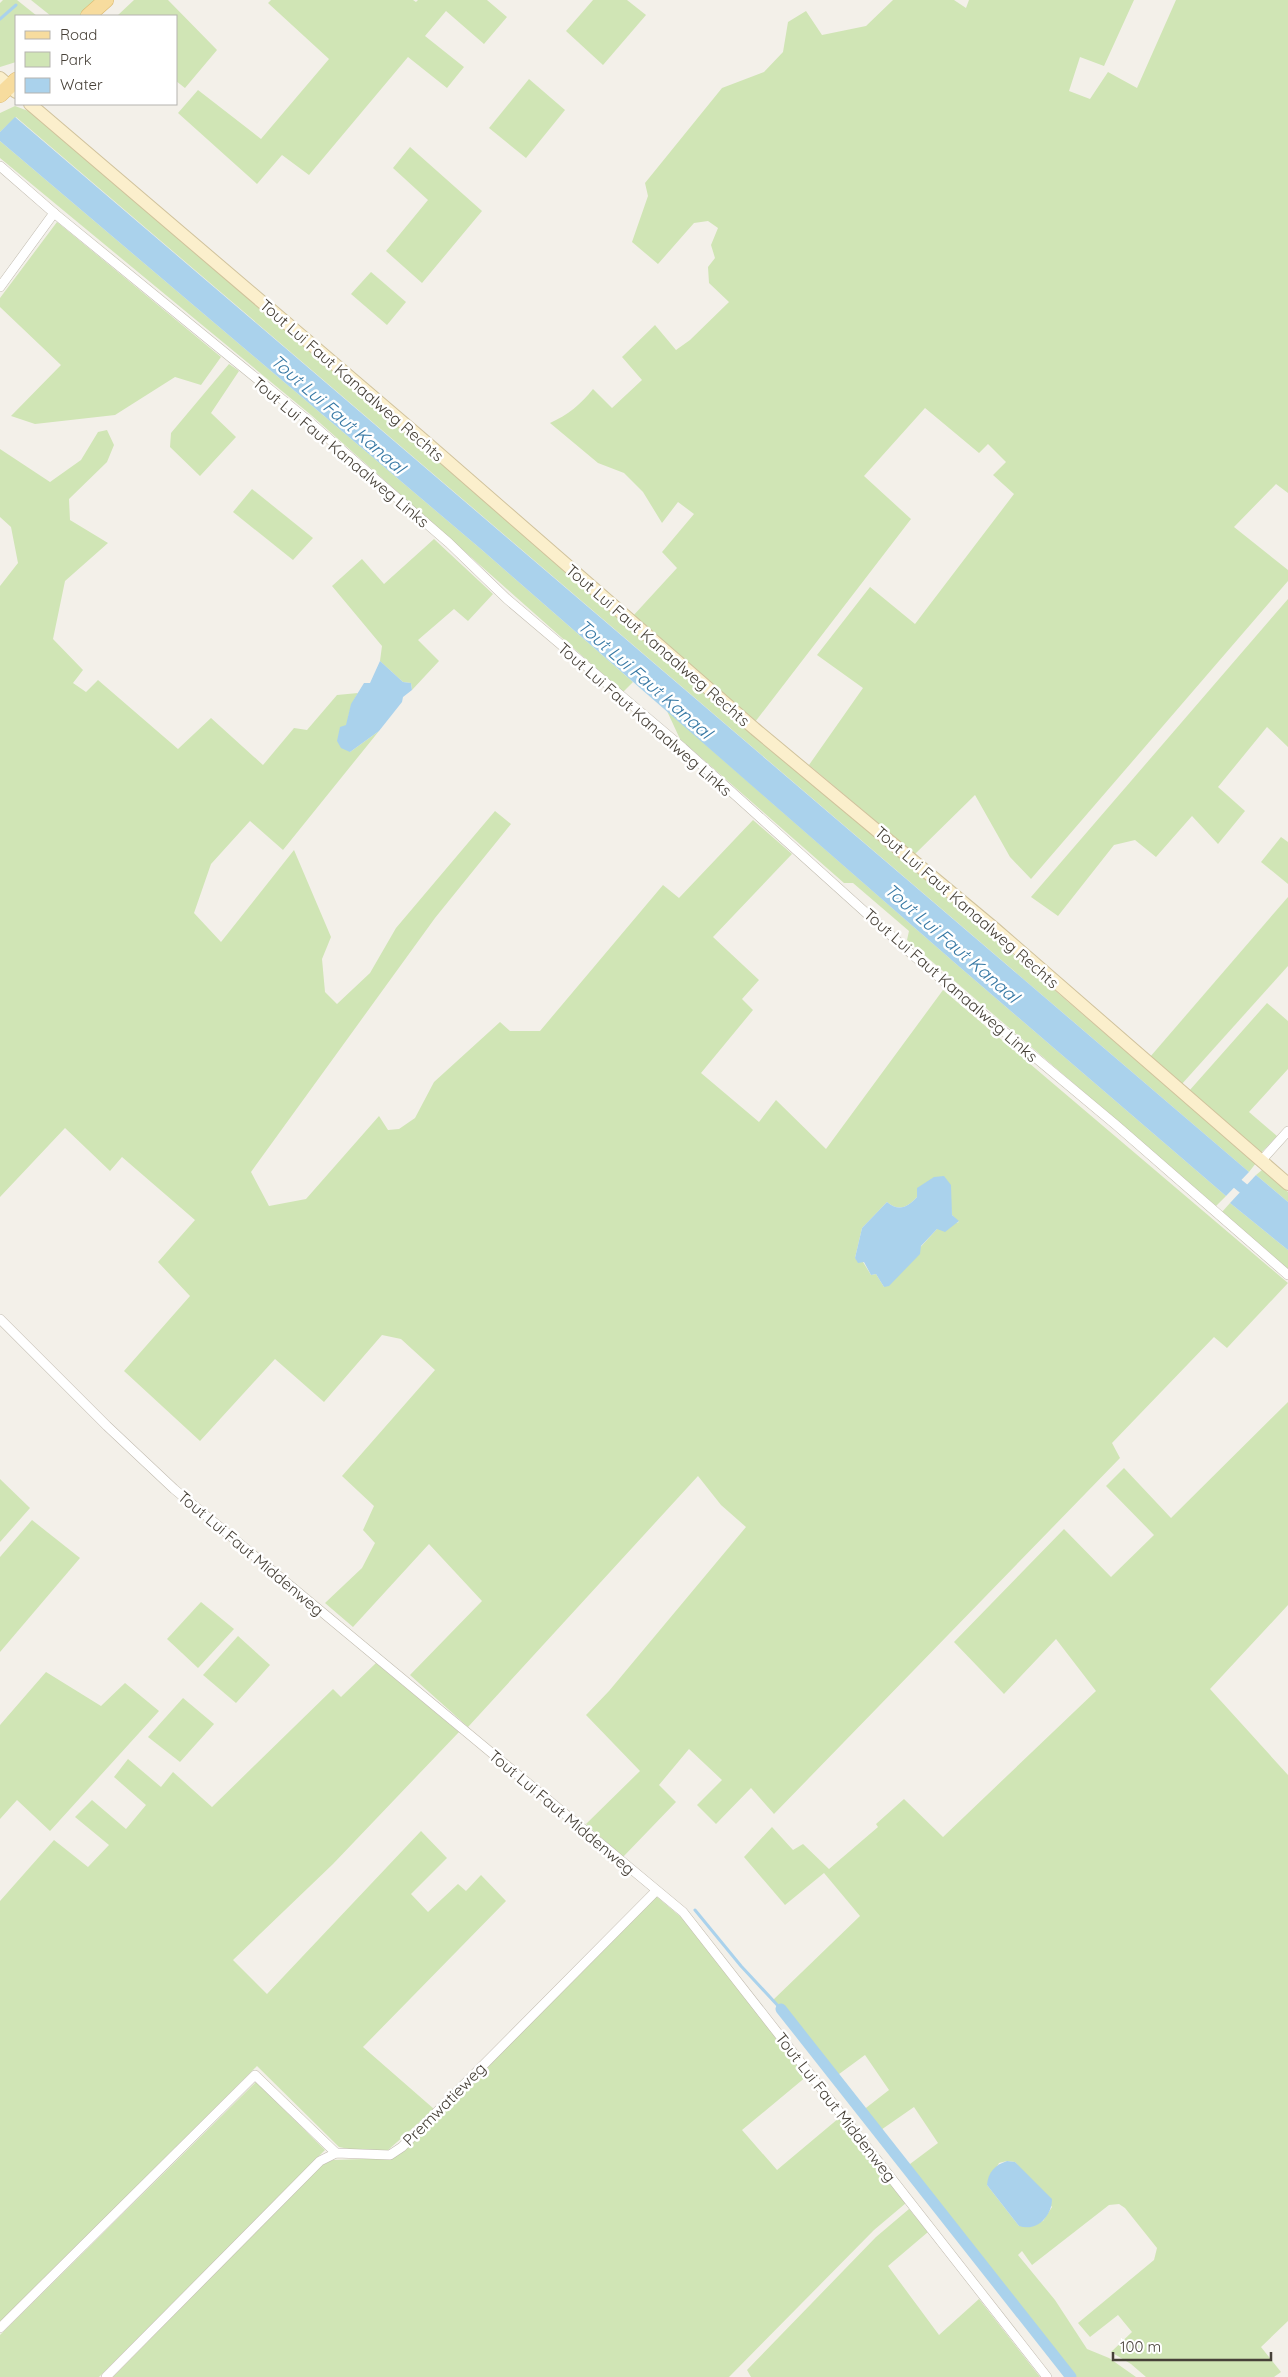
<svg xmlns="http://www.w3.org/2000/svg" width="1288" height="2377" font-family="Quicksand,sans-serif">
<rect width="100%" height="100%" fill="#f3f0e9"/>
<!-- green -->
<g fill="#d0e5b5" fill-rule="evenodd">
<path d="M 3,0 L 17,0 L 37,16 L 16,16 L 16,62 L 0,67 L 0,3 Z"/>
<path d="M 31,0 L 97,0 L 80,16 L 51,16 Z"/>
<path d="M 134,0 L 168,0 L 217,50 L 185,88 L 176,81 L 176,16 L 117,16 Z"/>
<path d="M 271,0 L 413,0 L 416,2 L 418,0 L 487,0 L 507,17 L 484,44 L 446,11 L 425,36 L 464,67 L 447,88 L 408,57 L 309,175 L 282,155 L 257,184 L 178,113 L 198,90 L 261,139 L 329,59 L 268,3 Z"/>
<path d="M 593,0 L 627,0 L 646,15 L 603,65 L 566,31 Z"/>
<path d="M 893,0 L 954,0 L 966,8 L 969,0 L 1134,0 L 1104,66 L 1080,57 L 1069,91 L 1090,99 L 1108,72 L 1137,88 L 1176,0 L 1288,0 L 1288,493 L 1276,484 L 1234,527 L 1288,570 L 1288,581 L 1031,879 L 1010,857 L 975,795 L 915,854 L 809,765 L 863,688 L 817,655 L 870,587 L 915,624 L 1014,494 L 993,475 L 1006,462 L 988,444 L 979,453 L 925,408 L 864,476 L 911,519 L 755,722 L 632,617 L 677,568 L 662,552 L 694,514 L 678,502 L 662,523 L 643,492 L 624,473 L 598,463 L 550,423 C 568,415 581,404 593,389 L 612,408 L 642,380 L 622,357 L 655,325 L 676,350 L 690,340 L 729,302 L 709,283 L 708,267 L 715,258 L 711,245 L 718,228 L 708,221 L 694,223 L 658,264 L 632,242 L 648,196 L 645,183 L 722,88 L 764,72 L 783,52 L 788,22 L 806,11 L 822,35 L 866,26 Z"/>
<path d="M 529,79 L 565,110 L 526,158 L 489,128 Z"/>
<path d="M 15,106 L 31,112 L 1256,1163 L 1249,1172 L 16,117 L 0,132 L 0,113 Z"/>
<path d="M 0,141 L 482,550 L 633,682 L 623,692 L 311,415 L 0,158 Z"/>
<path d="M 410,147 L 482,211 L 422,283 L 386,251 L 428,200 L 393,168 Z"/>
<path d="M 57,222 L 221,357 L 201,385 L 175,377 L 115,415 L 35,424 L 11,416 L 61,365 L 0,307 L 0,298 Z"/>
<path d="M 371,272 L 406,302 L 387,325 L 351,294 Z"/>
<path d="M 229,364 L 239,371 L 211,413 L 236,437 L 200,476 L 170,447 L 171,433 Z"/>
<path d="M 107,430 L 114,445 L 107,462 L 69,499 L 70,520 L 108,543 L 65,581 L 53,639 L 83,670 L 73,683 L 86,692 L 98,680 L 178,749 L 211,718 L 263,765 L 294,728 L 307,730 L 337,695 L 358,693 C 345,713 347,730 350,752 L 379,731 L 283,850 L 250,821 L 211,864 L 194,913 L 221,942 L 294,850 L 331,937 L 322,959 L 325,992 L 337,1004 L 370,973 L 396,928 L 495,811 L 511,824 L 435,918 L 251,1172 L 269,1206 L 306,1199 L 379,1116 L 388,1130 L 399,1129 L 415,1118 L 434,1082 L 500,1022 L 510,1031 L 540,1031 L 663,885 L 679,898 L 753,820 L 792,854 L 713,937 L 759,980 L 742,999 L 753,1010 L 701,1073 L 759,1122 L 776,1100 L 826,1149 L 943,990 L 1288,1283 L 1227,1348 L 1214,1337 L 1112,1443 L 1120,1458 L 774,1814 L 751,1788 L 716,1824 L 697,1805 L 722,1780 L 689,1749 L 659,1785 L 676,1802 L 623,1857 L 586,1824 L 640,1771 L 586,1715 L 609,1691 L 746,1527 L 721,1505 L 698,1476 L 468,1727 L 410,1675 L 482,1601 L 429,1544 L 353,1627 L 325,1603 L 362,1568 L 375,1543 L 363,1530 L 374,1506 L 342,1476 L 435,1370 L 401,1339 L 382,1335 L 324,1402 L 275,1359 L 200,1441 L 124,1371 L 190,1296 L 158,1262 L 195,1220 L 122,1157 L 110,1171 L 65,1128 L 0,1197 L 0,586 L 18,563 L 11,527 L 0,517 L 0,449 L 50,482 L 81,460 L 98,432 ZM 917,1197 L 950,1201 L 952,1215 L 959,1222 L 937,1229 L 884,1287 L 876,1274 L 871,1275 L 863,1262 L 855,1258 L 862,1228 L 887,1202 C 899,1212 908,1207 917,1197 Z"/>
<path d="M 252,489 L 313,538 L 293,560 L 233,512 Z"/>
<path d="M 434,539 L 493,594 L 468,621 L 454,609 L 418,640 L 439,661 L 412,690 L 411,683 L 403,682 L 380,661 L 382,646 L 332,586 L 362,559 L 384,584 Z"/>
<path d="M 1288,599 L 1288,747 L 1267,727 L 1218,787 L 1245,811 L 1218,844 L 1192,816 L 1156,857 L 1135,840 L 1114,845 L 1058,916 L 1031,897 Z"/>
<path d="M 667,711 L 955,963 L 1226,1196 L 1216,1206 L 907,940 L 909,931 L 853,883 L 844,883 L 680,739 Z"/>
<path d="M 1281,837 L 1288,842 L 1288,884 L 1261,862 Z"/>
<path d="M 1288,897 L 1288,966 L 1181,1085 L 1150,1057 Z"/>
<path d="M 1267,1003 L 1288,1021 L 1288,1069 L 1249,1112 L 1277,1136 L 1260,1154 L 1189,1091 Z"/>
<path d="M 1262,1170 L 1288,1192 L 1288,1202 L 1256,1175 Z"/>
<path d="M 1230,1203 L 1288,1250 L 1288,1269 L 1222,1212 Z"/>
<path d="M 1288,1402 L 1288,1605 L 1210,1689 L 1288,1775 L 1288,2321 L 1261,2347 L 1281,2372 L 1274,2377 L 1146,2377 L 1131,2364 L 1111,2352 L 1132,2332 L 1118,2315 L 1090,2337 L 1078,2323 L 1154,2260 L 1157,2248 L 1125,2208 L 1119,2204 L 1109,2205 L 1032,2265 L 1022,2251 L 1018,2255 L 1055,2300 L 1087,2349 L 1109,2358 L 1136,2377 L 1071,2377 L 906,2167 L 938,2143 L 914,2107 L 878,2132 L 862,2111 L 889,2090 L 865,2055 L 835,2077 L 773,2000 L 860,1916 L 824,1873 L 785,1905 L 744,1857 L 772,1827 L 793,1850 L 803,1844 L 829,1869 L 878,1827 L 876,1824 L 904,1799 L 943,1837 L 1096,1691 L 1056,1639 L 1004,1694 L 954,1642 L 1064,1529 L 1111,1577 L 1154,1535 L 1106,1486 L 1124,1468 L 1171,1518 ZM 1007,2161 L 1015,2162 L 1052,2207 L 1043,2221 L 1019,2226 L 987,2185 L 999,2163 Z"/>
<path d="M 0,1479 L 30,1508 L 0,1542 Z"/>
<path d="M 32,1520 L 80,1558 L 0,1652 L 0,1557 Z"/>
<path d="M 201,1602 L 234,1629 L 198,1668 L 167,1639 Z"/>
<path d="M 238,1636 L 270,1665 L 236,1703 L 203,1675 Z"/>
<path d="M 376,1663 L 459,1732 L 333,1864 L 233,1960 L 267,1994 L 421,1831 L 447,1858 L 411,1894 L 428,1912 L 458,1884 L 466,1891 L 481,1875 L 506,1901 L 363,2047 L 434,2109 L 387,2151 L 359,2151 L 339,2147 L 257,2066 L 0,2322 L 0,1901 L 54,1840 L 88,1867 L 109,1845 L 75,1817 L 92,1800 L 126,1829 L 146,1805 L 114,1777 L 128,1759 L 161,1787 L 173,1772 L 212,1807 L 333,1689 L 341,1697 Z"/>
<path d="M 46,1672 L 101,1706 L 125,1683 L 159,1711 L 50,1831 L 17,1800 L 0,1819 L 0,1725 Z"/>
<path d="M 183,1698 L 214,1724 L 180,1762 L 148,1737 Z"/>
<path d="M 656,1896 L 682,1918 L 807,2076 L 742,2130 L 777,2170 L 839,2118 L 906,2203 L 874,2230 L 729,2377 L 113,2377 L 323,2164 L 333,2160 L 394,2158 Z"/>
<path d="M 256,2082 L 325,2150 L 99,2377 L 0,2377 L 0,2335 Z"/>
<path d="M 909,2209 L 928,2232 L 888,2266 L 939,2335 L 979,2299 L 1040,2377 L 751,2377 L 747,2370 L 876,2237 Z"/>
</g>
<!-- water -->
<g fill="#aad2ec">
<path d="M 15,117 L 1249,1172 L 1226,1196 L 955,963 L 482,550 L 0,141 L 0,132 Z"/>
<path d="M 380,661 L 403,682 L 411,683 L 412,690 L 403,697 L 402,702 L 379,731 L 350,752 L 341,748 L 337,741 L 340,727 L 346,725 L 351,704 L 364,683 L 370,683 Z"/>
<path d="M 1256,1175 L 1288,1202 L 1288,1250 L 1230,1203 Z"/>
<path d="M 944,1176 L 951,1185 L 952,1215 L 959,1221 L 945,1232 L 937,1229 L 921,1246 L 920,1254 L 889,1286 L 884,1287 L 876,1274 L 871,1275 L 864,1262 L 858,1263 L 855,1258 L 862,1228 L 887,1202 C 899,1212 908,1207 917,1197 L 917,1188 L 934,1177 Z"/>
<path d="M 1007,2161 L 1015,2162 L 1052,2199 C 1052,2216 1037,2232 1019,2226 L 987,2185 C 988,2172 995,2165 1007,2161 Z"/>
</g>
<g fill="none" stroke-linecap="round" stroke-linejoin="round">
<!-- stream -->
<g stroke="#aad2ec" stroke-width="3">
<path d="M 0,19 L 16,5"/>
<path d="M 695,1910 L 741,1966 L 781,2009"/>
</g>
<!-- canal -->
<g stroke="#aad2ec" stroke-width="11">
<path d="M 1227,1175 L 1255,1198"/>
<path d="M 781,2009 L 1071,2377"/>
</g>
<defs>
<g id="street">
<path d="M 0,166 L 54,213 L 305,418 L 449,543 L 507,599 L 683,748 L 915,957 L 1116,1125 L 1288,1275"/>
<path d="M 0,287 L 54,213"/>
<path d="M 1261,1161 L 1288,1131"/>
<path d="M 0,1319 L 107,1426 L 174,1489 L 683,1912 L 1047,2377"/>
<path d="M 0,2328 L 255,2075 L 336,2153"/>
<path d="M 106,2377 L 320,2161 L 336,2153 L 390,2155 L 402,2147 L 656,1891"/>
</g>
<g id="secondary">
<path d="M 0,78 L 16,92"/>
<path d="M 30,104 L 420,437 L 755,729 L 995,929 L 1288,1184"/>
</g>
<g id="primary">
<path d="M 88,16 L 106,0"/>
<path d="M 0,95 L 16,80"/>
</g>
</defs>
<!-- street casing -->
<use href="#street" stroke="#c1bbaf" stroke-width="10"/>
<!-- secondary casing -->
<use href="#secondary" stroke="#d0c29c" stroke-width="14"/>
<!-- primary casing -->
<use href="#primary" stroke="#dcb96f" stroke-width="16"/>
<!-- street -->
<use href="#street" stroke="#fff" stroke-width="9"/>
<!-- secondary -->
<use href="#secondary" stroke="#fbefcc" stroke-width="12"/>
<!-- primary -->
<use href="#primary" stroke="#f7dc9e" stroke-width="15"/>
</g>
<g text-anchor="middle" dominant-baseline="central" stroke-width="5" stroke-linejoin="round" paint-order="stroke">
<!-- street labels -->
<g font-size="16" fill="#474138" stroke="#fff">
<text transform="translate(352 380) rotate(41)">Tout Lui Faut Kanaalweg Rechts</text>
<text transform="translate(341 452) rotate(40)">Tout Lui Faut Kanaalweg Links</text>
<text transform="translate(658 645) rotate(41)">Tout Lui Faut Kanaalweg Rechts</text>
<text transform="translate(645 719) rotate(41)">Tout Lui Faut Kanaalweg Links</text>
<text transform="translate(967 907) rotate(41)">Tout Lui Faut Kanaalweg Rechts</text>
<text transform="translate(951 985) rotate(41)">Tout Lui Faut Kanaalweg Links</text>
<text transform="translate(251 1553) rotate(40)">Tout Lui Faut Middenweg</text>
<text transform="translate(562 1812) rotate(40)">Tout Lui Faut Middenweg</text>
<text transform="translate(444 2104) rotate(-45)">Premwatieweg</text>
<text transform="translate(836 2107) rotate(52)">Tout Lui Faut Middenweg</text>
</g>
<!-- water labels -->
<g font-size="18" font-style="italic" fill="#3678a4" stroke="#fff">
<text transform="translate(338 414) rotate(41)">Tout Lui Faut Kanaal</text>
<text transform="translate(645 679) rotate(41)">Tout Lui Faut Kanaal</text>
<text transform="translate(952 943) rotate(41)">Tout Lui Faut Kanaal</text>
</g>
</g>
<!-- legend -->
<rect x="15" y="15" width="162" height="90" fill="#ffffff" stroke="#b5b3af"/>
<rect x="25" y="31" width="25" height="8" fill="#f7dc9e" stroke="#b5b3af"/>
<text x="60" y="40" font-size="15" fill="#474138">Road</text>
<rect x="25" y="52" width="25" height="15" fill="#d0e5b5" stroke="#b5b3af"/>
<text x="60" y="65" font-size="15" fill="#474138">Park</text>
<rect x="25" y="78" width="25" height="15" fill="#aad2ec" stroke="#b5b3af"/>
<text x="60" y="90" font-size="15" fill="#474138">Water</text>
<!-- scale -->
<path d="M1113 2352v8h158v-8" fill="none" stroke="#474138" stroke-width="2.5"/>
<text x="1120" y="2352" font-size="15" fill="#474138" stroke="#ffffff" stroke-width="4" paint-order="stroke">100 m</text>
</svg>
